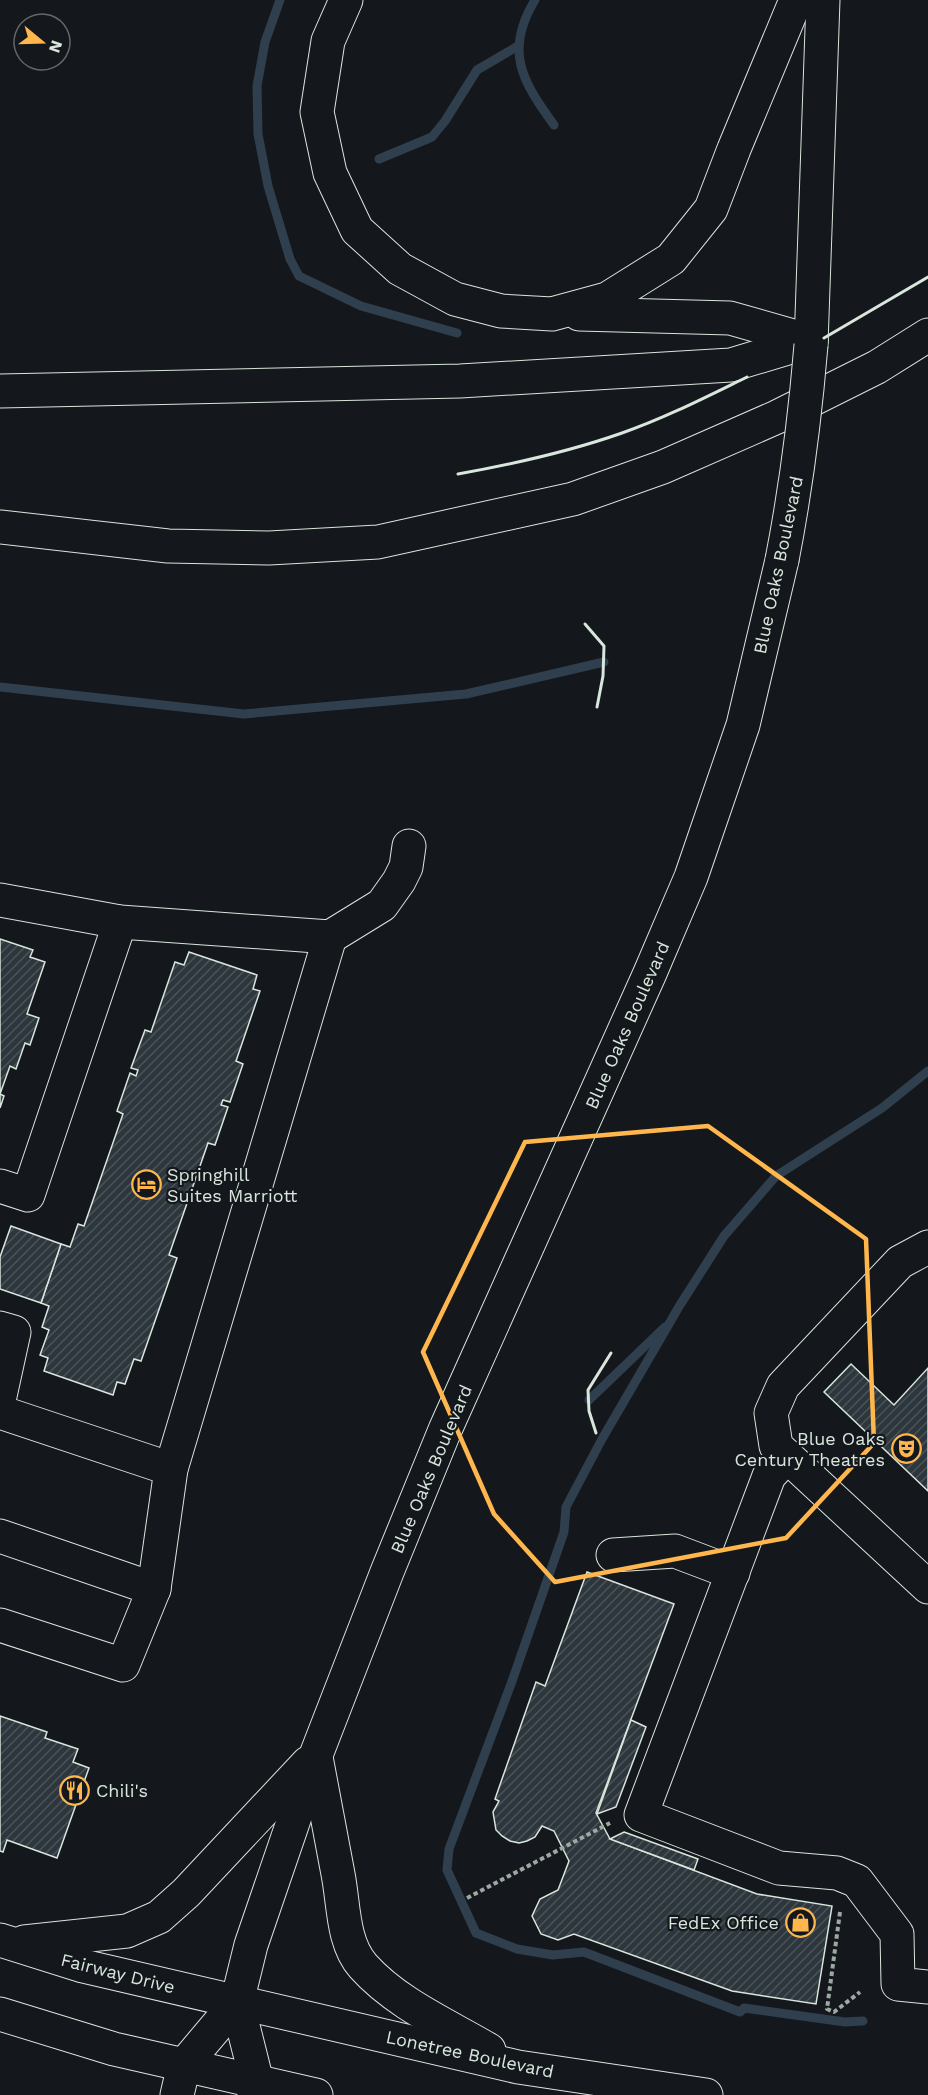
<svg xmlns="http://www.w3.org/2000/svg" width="928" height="2095" font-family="'Work Sans',sans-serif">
<defs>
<pattern id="building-hatch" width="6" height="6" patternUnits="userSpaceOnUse" patternTransform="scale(1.5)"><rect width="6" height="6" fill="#2c363c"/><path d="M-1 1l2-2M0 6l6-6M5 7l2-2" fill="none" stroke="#4a5358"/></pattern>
</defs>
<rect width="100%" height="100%" fill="#14181c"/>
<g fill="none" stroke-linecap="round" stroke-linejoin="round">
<!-- stream -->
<g stroke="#2f3f4d" stroke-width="9">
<path d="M 280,0 L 265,42 L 257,86 L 258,134 L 268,186 L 290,259 L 299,276 L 361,306 L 457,333"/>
<path d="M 535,0 C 504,51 522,81 554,125"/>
<path d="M 379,159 L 432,137 L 445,121 L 477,70 L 518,46"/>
<path d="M 0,687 L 244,714 L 466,694 L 604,662"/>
<path d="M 589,1400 L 665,1327"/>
<path d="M 863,2021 L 845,2022 L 744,2008 L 740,2012 L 584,1952 L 553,1955 L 517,1949 L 476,1933 L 447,1870 L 449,1849 L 511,1684 L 564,1532 L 566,1507 L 602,1439 L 680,1305 L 724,1236 L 776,1176 L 882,1108 L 928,1071"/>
</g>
</g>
<!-- building -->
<g fill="url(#building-hatch)" stroke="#d8e6dc" stroke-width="1.5">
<path d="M 0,939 L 33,950 L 30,957 L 45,962 L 27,1014 L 39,1018 L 30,1045 L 25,1043 L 16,1069 L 10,1066 L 0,1094 L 4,1096 L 0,1108 Z"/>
<path d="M 189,952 L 257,975 L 253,989 L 260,991 L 236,1061 L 243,1064 L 230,1102 L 223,1100 L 221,1105 L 228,1107 L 215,1145 L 208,1143 L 169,1255 L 177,1258 L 141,1361 L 134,1359 L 125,1384 L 117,1382 L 113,1395 L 44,1371 L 48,1358 L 40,1355 L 49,1330 L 42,1327 L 49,1306 L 41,1303 L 61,1244 L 70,1247 L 78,1224 L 84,1226 L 123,1114 L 117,1111 L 130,1073 L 136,1076 L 138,1070 L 131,1068 L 145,1030 L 151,1032 L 175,962 L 184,965 Z"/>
<path d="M 11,1226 L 61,1244 L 41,1303 L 0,1289 L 0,1257 Z"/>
<path d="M 851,1364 L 894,1405 L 928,1368 L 928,1491 L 824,1392 Z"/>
<path d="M 587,1572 L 674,1604 L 596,1813 L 610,1839 L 757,1894 L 832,1906 L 816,2004 L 732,1991 L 574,1934 L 558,1940 L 541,1934 L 532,1916 L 540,1899 L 558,1890 L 569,1861 L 554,1831 L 542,1826 L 535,1837 L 527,1841 L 519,1843 L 510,1841 L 502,1836 L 496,1830 L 493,1812 L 499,1801 L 495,1799 L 536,1682 L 545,1686 Z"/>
<path d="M 0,1716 L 47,1732 L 45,1738 L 78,1749 L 73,1762 L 89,1768 L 57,1858 L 7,1840 L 3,1852 L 0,1851 Z"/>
<path d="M 631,1720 L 646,1727 L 616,1807 L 597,1814 Z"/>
<path d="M 624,1832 L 698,1859 L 694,1870 L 610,1839 Z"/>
</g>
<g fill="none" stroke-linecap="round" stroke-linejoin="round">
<defs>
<g id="minor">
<path d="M 0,900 L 120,922 L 330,937 L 382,905 L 399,881 L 406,867 L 409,846"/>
<path d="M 0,1186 L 28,1195 L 120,922"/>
<path d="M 928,1247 L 900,1262 L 783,1386 L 771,1413 L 776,1446 L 928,1587"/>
<path d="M 0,1328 L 14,1332 L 0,1396"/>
<path d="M 0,1412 L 171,1469 L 330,937"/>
<path d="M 787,1456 L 769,1476 L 641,1815 L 779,1868 L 837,1873 L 857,1881 L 897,1934 L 898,1984 L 928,1987"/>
<path d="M 0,1536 L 154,1589 L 123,1665 L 0,1625"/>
<path d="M 613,1555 L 675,1551 L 733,1573"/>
<path d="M 154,1589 L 171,1469"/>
</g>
<g id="major">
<path d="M 811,345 L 823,0"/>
<path d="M 316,1757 C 323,1796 331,1835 338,1874 C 344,1904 342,1942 363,1966 C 397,2004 447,2025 489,2050"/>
<path d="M 0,1940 L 83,1966 L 518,2067 L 706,2095"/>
<path d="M 24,1942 L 127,1931 L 159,1917 L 186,1893 L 308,1763"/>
<path d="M 237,2002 L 257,2082 L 254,2095"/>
<path d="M 0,2014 L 114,2049 L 316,2095"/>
<path d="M 177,2095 L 184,2065 L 237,2002 L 251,1945 L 316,1755 L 387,1572 L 445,1430 L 650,973 L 691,877 L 743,725 L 782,560"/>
</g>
<g id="highway">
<path d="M 346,0 L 328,41 L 317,112 L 330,173 L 357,230 L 400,269 L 455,299 L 501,311 L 552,314 L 607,299 L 671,259 L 711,209 L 734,149 L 796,0"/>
<path d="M 579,314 L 730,318 L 811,341"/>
<path d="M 0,391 L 460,381 L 731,365 L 811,341"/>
<path d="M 0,527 L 168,546 L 269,548 L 378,542 L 573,499 L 663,467 L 777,417 L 877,367 L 928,335"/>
</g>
</defs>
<!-- minor casing -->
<use href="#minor" stroke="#d8e6dc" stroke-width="35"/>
<!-- major casing -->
<use href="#major" stroke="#d8e6dc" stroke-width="35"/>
<!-- highway casing -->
<use href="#highway" stroke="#d8e6dc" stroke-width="35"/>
<!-- path -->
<g stroke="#9da8a2" stroke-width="4" stroke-dasharray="4.5 3" stroke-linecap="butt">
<path d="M 467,1898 L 610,1823"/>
<path d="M 840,1912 L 827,2009 L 834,2012 L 860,1992"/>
</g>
<!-- minor -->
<use href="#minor" stroke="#14181c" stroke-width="33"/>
<!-- major -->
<use href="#major" stroke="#14181c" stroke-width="33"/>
<!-- highway -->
<use href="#highway" stroke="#14181c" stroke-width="33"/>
<defs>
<path id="major-bridge" d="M 782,560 C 796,488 805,418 811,345"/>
</defs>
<!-- major-bridge casing -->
<use href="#major-bridge" stroke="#d8e6dc" stroke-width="35" stroke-linecap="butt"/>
<!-- major-bridge -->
<use href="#major-bridge" stroke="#14181c" stroke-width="33"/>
<!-- wall -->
<g stroke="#d8e6dc" stroke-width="3">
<path d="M 824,338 L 928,277"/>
<path d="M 458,474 C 514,464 568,452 622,433 C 665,418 706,397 747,377"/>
<path d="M 585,624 L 604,646 L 603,676 L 597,707"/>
<path d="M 596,1433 L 589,1411 L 588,1390 L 611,1353"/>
</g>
</g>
<!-- marked area -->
<path fill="none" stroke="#ffb74d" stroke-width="4.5" stroke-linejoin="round" d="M 708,1126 L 866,1239 L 874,1443 L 786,1538 L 555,1582 L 494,1514 L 423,1352 L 525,1142 Z"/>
<!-- icons -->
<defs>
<symbol id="hotel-ring" viewBox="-11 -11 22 22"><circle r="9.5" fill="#14181c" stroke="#ffb74d" stroke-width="1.5"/><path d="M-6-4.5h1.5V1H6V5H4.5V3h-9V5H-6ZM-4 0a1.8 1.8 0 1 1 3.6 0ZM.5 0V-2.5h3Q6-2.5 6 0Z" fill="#ffb74d"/></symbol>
<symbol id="theatre-ring" viewBox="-11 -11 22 22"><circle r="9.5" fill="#14181c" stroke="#ffb74d" stroke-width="1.5"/><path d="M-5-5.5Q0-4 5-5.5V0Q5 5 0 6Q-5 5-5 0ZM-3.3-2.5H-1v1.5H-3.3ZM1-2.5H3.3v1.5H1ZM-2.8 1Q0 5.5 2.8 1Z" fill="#ffb74d"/></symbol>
<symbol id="restaurant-ring" viewBox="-11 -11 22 22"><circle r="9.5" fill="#14181c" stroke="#ffb74d" stroke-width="1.5"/><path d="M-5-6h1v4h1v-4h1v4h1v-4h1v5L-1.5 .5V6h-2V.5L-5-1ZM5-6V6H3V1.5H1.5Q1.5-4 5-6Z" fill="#ffb74d"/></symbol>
<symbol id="shop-ring" viewBox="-11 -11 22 22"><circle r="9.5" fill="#14181c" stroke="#ffb74d" stroke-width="1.5"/><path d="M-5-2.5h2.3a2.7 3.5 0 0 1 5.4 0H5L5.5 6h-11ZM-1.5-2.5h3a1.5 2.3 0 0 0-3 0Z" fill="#ffb74d"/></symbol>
</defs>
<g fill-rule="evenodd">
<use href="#hotel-ring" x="130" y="1168" width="33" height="33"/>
<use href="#theatre-ring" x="890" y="1432" width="33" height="33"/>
<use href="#restaurant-ring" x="58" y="1774" width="33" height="33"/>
<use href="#shop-ring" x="784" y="1906" width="33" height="33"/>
</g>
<g text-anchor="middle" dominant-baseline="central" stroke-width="4.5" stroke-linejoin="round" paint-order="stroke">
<!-- street labels -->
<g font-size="18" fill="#d8e6dc" stroke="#14181c">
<text transform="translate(778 565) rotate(-78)">Blue Oaks Boulevard</text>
<text transform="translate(627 1025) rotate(-66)">Blue Oaks Boulevard</text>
<text transform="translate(431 1469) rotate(-67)">Blue Oaks Boulevard</text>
<text transform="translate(118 1973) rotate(14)">Fairway Drive</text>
<text transform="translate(470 2054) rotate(12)">Lonetree Boulevard</text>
</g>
<!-- poi labels -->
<g font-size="18" fill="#d8e6dc" stroke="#14181c" text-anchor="start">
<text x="167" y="1174">Springhill<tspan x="167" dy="21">Suites Marriott</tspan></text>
<text x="885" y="1438" text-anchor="end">Blue Oaks<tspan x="885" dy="21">Century Theatres</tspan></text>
<text x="96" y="1790">Chili's</text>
<text x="779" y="1922" text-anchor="end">FedEx Office</text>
</g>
</g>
<!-- north arrow -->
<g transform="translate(42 42) rotate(109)"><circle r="28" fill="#14181c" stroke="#626a69" stroke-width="1.5"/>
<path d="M0-4.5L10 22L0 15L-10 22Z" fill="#ffb74d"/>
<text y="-9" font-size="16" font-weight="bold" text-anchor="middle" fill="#d8e6dc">N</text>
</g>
</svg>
